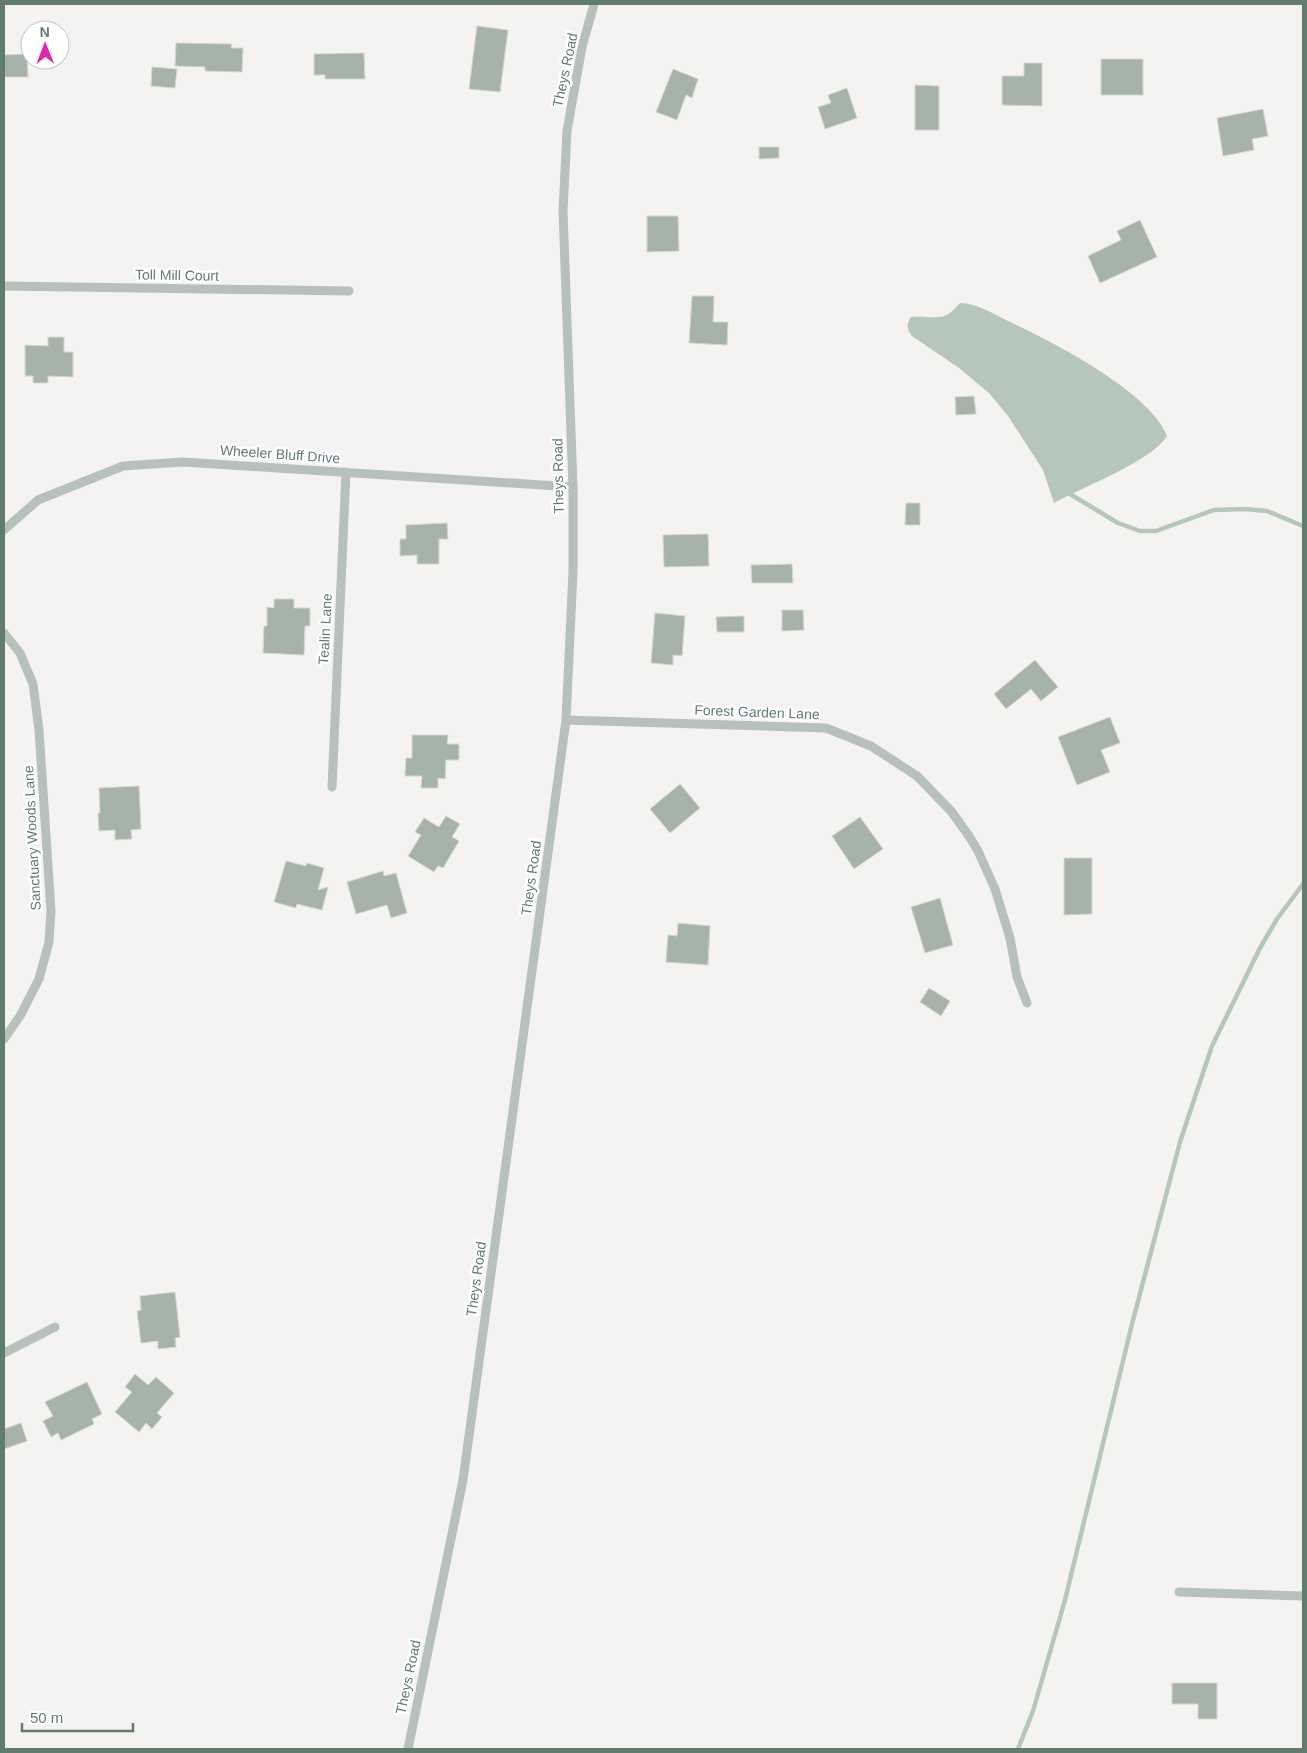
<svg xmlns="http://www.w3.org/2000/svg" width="1307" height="1753" font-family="Arial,sans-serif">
<rect width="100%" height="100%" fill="#f5f2f2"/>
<!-- water -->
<path fill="#b5c6ba" d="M 960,303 C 976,303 992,313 1006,320 C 1049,340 1150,391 1167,436 C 1152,461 1081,488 1054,503 L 1043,470 L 1008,416 L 989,393 L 959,368 L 912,336 C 907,330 906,324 911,317 C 922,316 936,319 944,316 C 951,314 956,307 960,303 Z"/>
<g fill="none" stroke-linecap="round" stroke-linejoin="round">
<!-- stream -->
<g stroke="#b5c6ba" stroke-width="4.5">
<path d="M 1069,490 L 1070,494 L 1118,523 L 1140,531 L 1156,531 L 1214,510 L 1245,509 L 1267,511 L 1303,526"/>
<path d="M 1018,1749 L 1033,1711 L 1065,1600 L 1132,1324 L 1180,1142 L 1212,1046 L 1260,948 L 1277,919 L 1303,884"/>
</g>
</g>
<!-- building -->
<g fill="#a5b3ab" stroke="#d7d5d4">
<path d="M 477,26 L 508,30 L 500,92 L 469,89 Z"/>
<path d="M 176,43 L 232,44 L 231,48 L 243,48 L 242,72 L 205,71 L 205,67 L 175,66 Z"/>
<path d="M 364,53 L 365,79 L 325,79 L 325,75 L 314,75 L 314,54 Z"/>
<path d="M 27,54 L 28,77 L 4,77 L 4,55 Z"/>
<rect x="1101" y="59" width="42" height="36"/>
<path d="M 1024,63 L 1042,63 L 1042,106 L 1002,105 L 1002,76 L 1024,76 Z"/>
<path d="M 152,67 L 177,69 L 175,88 L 151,86 Z"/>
<path d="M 673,69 L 698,79 L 692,98 L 686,95 L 677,120 L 656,112 Z"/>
<path d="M 915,85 L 939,86 L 939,130 L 915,130 Z"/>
<path d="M 847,88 L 857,118 L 825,129 L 818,107 L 831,103 L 828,95 Z"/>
<path d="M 1263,109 L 1268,136 L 1252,139 L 1254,150 L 1223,156 L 1217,118 Z"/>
<path d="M 759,147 L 779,147 L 779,158 L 759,159 Z"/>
<path d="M 647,216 L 678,216 L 679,251 L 647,252 Z"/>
<path d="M 1140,220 L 1157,257 L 1100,283 L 1088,256 L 1121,240 L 1117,231 Z"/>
<path d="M 692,296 L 714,296 L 713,322 L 728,322 L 727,345 L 689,343 Z"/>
<path d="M 48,337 L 64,337 L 64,352 L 73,352 L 73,377 L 48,376 L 48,383 L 33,383 L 33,376 L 25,376 L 25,345 L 48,346 Z"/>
<path d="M 974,396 L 976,414 L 956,415 L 955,397 Z"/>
<path d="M 906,503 L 920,503 L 920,525 L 905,525 Z"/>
<path d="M 447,523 L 448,539 L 439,539 L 439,564 L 417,564 L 417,555 L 400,556 L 400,539 L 406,539 L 406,525 Z"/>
<path d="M 708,534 L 709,566 L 664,567 L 663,535 Z"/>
<path d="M 792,564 L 793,583 L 752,583 L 751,565 Z"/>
<path d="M 274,599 L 294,599 L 294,608 L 310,608 L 310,626 L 305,626 L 304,655 L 263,653 L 264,626 L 267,626 L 267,607 L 274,608 Z"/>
<path d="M 782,610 L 803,610 L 804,630 L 782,631 Z"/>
<path d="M 655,613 L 685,616 L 682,656 L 673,655 L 673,665 L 651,663 Z"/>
<path d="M 744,616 L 744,632 L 717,632 L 716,617 Z"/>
<path d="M 1035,660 L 1058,687 L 1041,701 L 1031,689 L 1006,709 L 994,694 Z"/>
<path d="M 1110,717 L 1120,743 L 1101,750 L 1110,772 L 1077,785 L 1058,737 Z"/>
<path d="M 412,735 L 448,735 L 447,744 L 459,744 L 459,760 L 446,760 L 445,779 L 438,778 L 438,788 L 421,788 L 422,776 L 405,776 L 406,758 L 412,758 Z"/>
<path d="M 680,784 L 700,808 L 670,833 L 650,809 Z"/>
<path d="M 139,786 L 141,829 L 131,830 L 132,839 L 115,840 L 115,830 L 99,831 L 98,813 L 100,813 L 99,788 Z"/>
<path d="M 446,816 L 460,824 L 452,837 L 459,841 L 443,868 L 438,866 L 434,872 L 408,856 L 421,835 L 415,832 L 424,818 L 439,827 Z"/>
<path d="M 860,817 L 883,849 L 854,869 L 832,836 Z"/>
<path d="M 1064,858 L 1092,858 L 1092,914 L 1064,915 Z"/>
<path d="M 286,861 L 306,866 L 307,863 L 324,868 L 318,890 L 328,887 L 322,910 L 297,904 L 296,908 L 274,902 Z"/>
<path d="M 383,871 L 384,876 L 396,873 L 407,913 L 391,918 L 387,905 L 356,914 L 347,882 Z"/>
<path d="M 940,898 L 953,945 L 925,953 L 911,907 Z"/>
<path d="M 678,923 L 710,926 L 708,965 L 666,962 L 668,935 L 677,936 Z"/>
<path d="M 929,988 L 950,1001 L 941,1016 L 920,1002 Z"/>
<path d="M 175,1292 L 180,1337 L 175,1338 L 176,1347 L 158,1349 L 158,1341 L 141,1343 L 137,1311 L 141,1310 L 140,1296 Z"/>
<path d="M 135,1374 L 148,1385 L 156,1377 L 174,1393 L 157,1413 L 162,1417 L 152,1429 L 146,1423 L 139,1432 L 115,1412 L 132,1392 L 125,1387 Z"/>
<path d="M 87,1382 L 102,1414 L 92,1419 L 94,1424 L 61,1440 L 58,1433 L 51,1437 L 43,1421 L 53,1416 L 45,1402 Z"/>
<path d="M 21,1423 L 27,1441 L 4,1449 L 4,1429 Z"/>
<path d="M 1172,1683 L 1217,1683 L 1217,1719 L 1198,1719 L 1198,1704 L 1172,1704 Z"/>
</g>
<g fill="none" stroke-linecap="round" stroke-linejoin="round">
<!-- minor -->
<g stroke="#b7c1bc" stroke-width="9">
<path d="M 4,286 L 349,291"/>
<path d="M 4,530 L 38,500 L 123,466 L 183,462 L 573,487"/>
<path d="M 4,633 L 20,653 L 33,684 L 39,730 L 51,911 L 49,942 L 39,979 L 20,1016 L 4,1039"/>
<path d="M 566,720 L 826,728 L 871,746 L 917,776 L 951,811 L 969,836 L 978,851 L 995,889 L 1010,938 L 1017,977 L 1027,1003"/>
<path d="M 332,787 L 346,472"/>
<path d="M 4,1353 L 55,1327"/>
<path d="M 1179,1592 L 1303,1596"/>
<path d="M 408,1749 L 463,1480 L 566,720 L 573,572 L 573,487 L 563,211 L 567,131 L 582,47 L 594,4"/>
</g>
</g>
<g text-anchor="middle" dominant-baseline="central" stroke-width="5" stroke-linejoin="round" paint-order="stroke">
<!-- street labels -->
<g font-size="14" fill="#617c6e" stroke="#fff">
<text transform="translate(565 70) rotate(-78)">Theys Road</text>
<text transform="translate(177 275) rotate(1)">Toll Mill Court</text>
<text transform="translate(280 454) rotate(4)">Wheeler Bluff Drive</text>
<text transform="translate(558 476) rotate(-91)">Theys Road</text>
<text transform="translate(325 629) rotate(-87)">Tealin Lane</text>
<text transform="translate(757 712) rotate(2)">Forest Garden Lane</text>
<text transform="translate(32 838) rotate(-93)">Sanctuary Woods Lane</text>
<text transform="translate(531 878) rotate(-82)">Theys Road</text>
<text transform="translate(476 1279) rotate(-82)">Theys Road</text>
<text transform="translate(408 1677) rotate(-78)">Theys Road</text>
</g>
</g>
<!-- border -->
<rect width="1307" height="1753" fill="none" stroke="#617c6e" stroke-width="10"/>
<!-- north arrow -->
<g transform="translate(45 45) rotate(359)"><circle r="24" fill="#ffffff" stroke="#c0cbc5"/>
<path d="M0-4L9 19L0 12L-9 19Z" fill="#dd2aad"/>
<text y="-8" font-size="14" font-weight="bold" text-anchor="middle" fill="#617c6e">N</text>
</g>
<!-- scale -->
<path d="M22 1723v8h111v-8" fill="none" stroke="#617c6e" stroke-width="2.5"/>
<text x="30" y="1723" font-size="15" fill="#617c6e" stroke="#ffffff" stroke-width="4" paint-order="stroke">50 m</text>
</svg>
